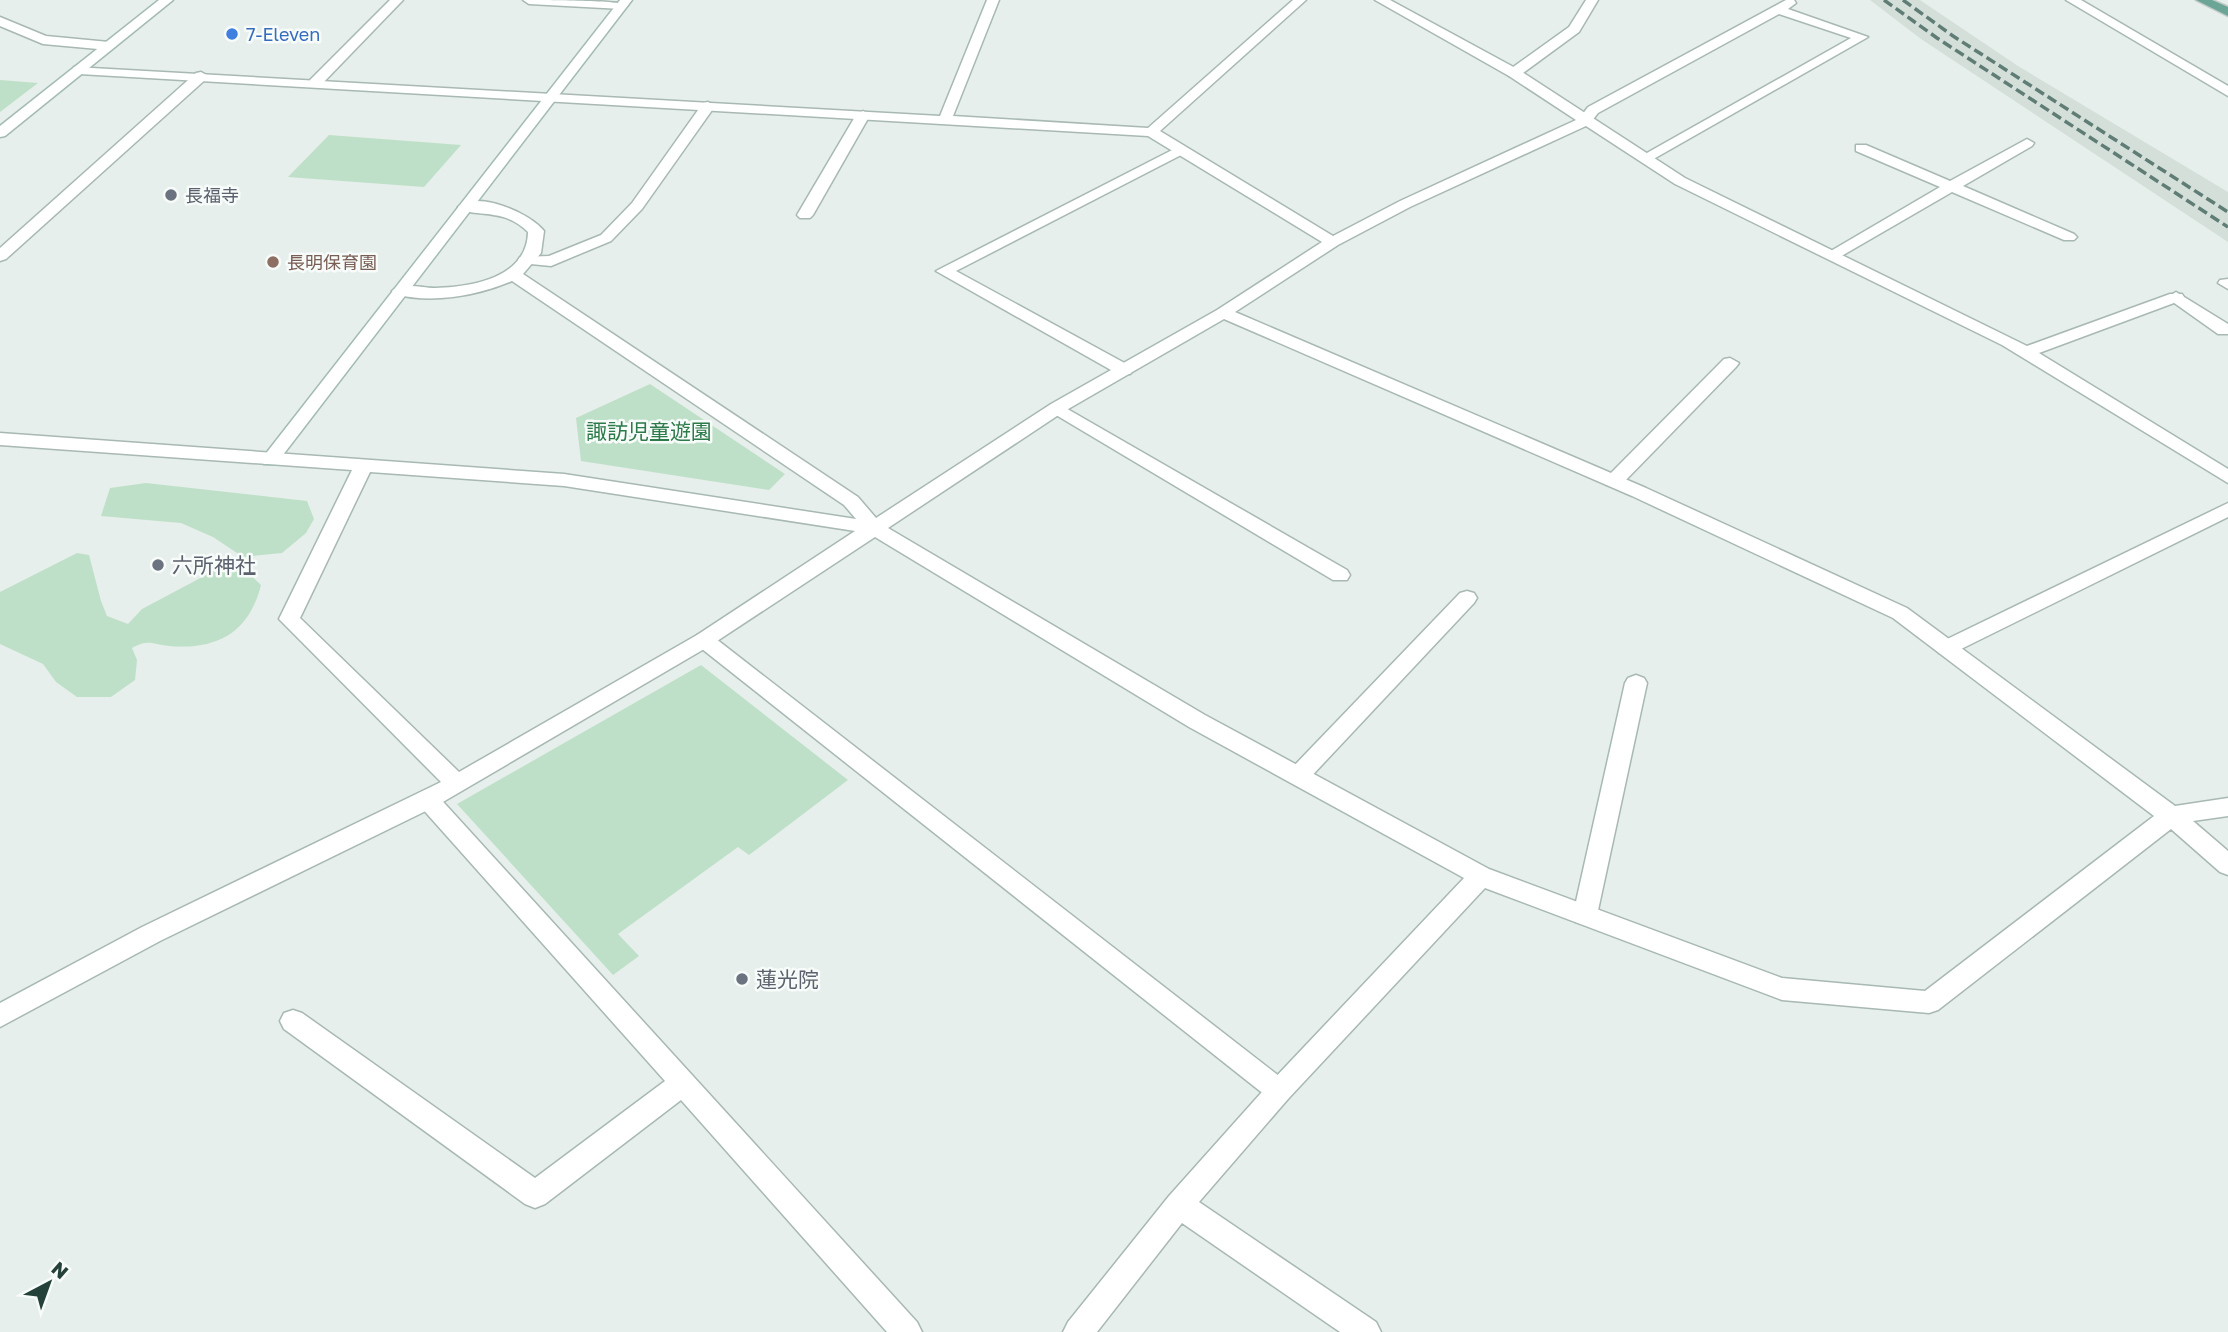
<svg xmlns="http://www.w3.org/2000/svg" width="2228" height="1332" font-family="'Golos Text','Noto Sans JP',sans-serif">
<rect width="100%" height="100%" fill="#e6efeb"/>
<!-- built -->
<path fill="#d4dfda" d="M 1870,0 L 1920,0 L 2018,66 L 2228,192 L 2228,242 L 1921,39 Z"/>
<!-- green -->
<g fill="#bfe0c8">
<path d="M 0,80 L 38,83 L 0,112 Z"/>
<path d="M 329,135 L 461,145 L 424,187 L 288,177 Z"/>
<path d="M 650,384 L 785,474 L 769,490 L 581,461 L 576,418 Z"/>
<path d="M 146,483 L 307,501 L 314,519 L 306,533 L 282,553 L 243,557 L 213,537 L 181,523 L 101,516 L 110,488 Z"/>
<path d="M 77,553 L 89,555 L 101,601 L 107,616 L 128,624 L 142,609 L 221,567 L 243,568 L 261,585 C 249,633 217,650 169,646 C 151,644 149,639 132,648 L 137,660 L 135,680 L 111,697 L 77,697 L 56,682 L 43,664 L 0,644 L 0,592 Z"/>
<path d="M 701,665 L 848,780 L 749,855 L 738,847 L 618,934 L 639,956 L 613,975 L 457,804 Z"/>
</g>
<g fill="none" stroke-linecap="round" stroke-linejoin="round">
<defs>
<g id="lane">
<path d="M 390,0 L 403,0 L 320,86 L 310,86 L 310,80 Z"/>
<path d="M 523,0 C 542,0 616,0 628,5 L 622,9 L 529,4 Z"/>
<path d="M 1586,0 L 1598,0 L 1579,32 L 1519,76 L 1509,76 L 1509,70 L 1569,27 Z"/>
<path d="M 1786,0 L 1794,0 L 1796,3 L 1788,9 L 1868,37 L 1650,161 L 1645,162 L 1638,158 L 1851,38 L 1779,14 L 1598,113 L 1591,122 L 1586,123 L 1579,119 L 1588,107 Z"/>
<path d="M 0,17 L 46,36 L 109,42 L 116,46 L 109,50 L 43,44 L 0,26 Z"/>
<path d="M 201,72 L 208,76 L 206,79 L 6,259 L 0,261 L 0,248 L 196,73 Z"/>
<path d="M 708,102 L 715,106 L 642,209 L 611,241 L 551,266 L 520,263 L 518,260 L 520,257 L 549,256 L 601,235 L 632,203 L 703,103 Z"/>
<path d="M 863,111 L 870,115 L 813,215 L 810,218 L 800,218 L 797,215 L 856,115 Z"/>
<path d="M 2027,139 L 2034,143 L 2032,146 L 1963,186 L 2074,234 L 2077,237 L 2074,240 L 2064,240 L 1952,192 L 1838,258 L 1832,260 L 1824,255 L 1940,187 L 1856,151 L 1856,145 L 1866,145 L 1950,181 Z"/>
<path d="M 1180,146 L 1187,150 L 1185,153 L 956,271 L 1130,366 L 1133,370 L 1130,374 L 1118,374 L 936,271 Z"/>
<path d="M 2228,279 L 2228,289 L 2218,283 L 2220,280 Z"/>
<path d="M 2176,292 L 2228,324 L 2228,334 L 2218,334 L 2170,300 L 2168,297 Z"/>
<path d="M 1730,358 L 1739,363 L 1736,367 L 1621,485 L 1607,485 L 1605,481 L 1607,477 L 1724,359 Z"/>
<path d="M 1057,403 L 1347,570 L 1350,575 L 1347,580 L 1333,580 L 1051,412 L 1048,408 Z"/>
<path d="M 2228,503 L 2228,517 L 1953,653 L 1946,655 L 1939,653 L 1936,648 L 1939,643 Z"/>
<path d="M 1467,591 L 1474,593 L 1477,598 L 1474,603 L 1306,782 L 1298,785 L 1290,782 L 1287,776 L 1290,770 L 1460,593 Z"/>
<path d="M 704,633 L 711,635 L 1288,1083 L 1292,1091 L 1288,1099 L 1279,1103 L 1270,1099 L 697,645 L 694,640 L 697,635 Z"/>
<path d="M 1636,675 L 1644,678 L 1647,683 L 1597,915 L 1594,922 L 1585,925 L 1576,922 L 1573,915 L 1625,683 L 1628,678 Z"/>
<path d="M 428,791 L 436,794 L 917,1322 L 922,1332 L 887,1332 L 681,1100 L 545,1204 L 535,1208 L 525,1204 L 284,1029 L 280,1021 L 284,1013 L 293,1010 L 302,1013 L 535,1178 L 665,1081 L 420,806 L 417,800 L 420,794 Z"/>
</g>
<g id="street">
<path d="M 987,0 L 999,0 L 953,116 L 1148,128 L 1293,0 L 1306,0 L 1160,131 L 1333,236 L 1400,201 L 1576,120 L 1509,76 L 1375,0 L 1390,0 L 1519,70 L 1685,178 L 2027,346 L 2170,294 L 2182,294 L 2184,297 L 2182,300 L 2039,353 L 2228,469 L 2228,483 L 2002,345 L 1675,184 L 1586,126 L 1410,207 L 1338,245 L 1235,312 L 1646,488 L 1907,608 L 2175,806 L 2228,798 L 2228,816 L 2193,821 L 2228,851 L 2228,875 L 2220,872 L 2171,829 L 1938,1010 L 1929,1013 L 1782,1000 L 1485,888 L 1288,1099 L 1199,1202 L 1376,1322 L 1381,1332 L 1340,1332 L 1182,1223 L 1097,1332 L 1063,1332 L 1068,1322 L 1169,1196 L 1270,1083 L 1464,878 L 1189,727 L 875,537 L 711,645 L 436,806 L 160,941 L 0,1027 L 0,1003 L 142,927 L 441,782 L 279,619 L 352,470 L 0,445 L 0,433 L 564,474 L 856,519 L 844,505 L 512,281 C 477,296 432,304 394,294 L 392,291 C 401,282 422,288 435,288 C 472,287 527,278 528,232 C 502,206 473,219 458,207 C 477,190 530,213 544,231 L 541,253 L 523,274 L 858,497 L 876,518 L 1051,404 L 1217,310 L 1322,242 L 1148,136 L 79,74 L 72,70 L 74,67 L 940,116 ZM 1224,319 L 1632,496 L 1893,618 L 2154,816 L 1925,991 L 1782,978 L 1489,869 L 1205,715 L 888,528 L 1063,412 ZM 370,472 L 564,486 L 855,531 L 697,635 L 459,772 L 300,618 Z"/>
<path d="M 2066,0 L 2081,0 L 2228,86 L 2228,96 Z"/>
</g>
<g id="secondary">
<path d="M 159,0 L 173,0 L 5,136 L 0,137 L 0,126 Z"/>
<path d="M 620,0 L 632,0 L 276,464 L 264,464 L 261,460 L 264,456 Z"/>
</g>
<path id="primary" d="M 2196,0 L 2212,0 L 2228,7 L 2228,16 Z"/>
</defs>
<!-- lane casing -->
<use href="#lane" stroke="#a8b8b2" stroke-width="3"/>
<!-- street casing -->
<use href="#street" stroke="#a8b8b2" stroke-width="3"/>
<!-- secondary casing -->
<use href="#secondary" stroke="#a4bbb3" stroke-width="3"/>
<!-- primary casing -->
<use href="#primary" stroke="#c2cac8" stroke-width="3"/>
<!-- lane -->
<use href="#lane" fill="#fff" fill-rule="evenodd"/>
<!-- street -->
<use href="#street" fill="#fff" fill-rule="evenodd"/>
<!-- secondary -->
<use href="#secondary" fill="#fff" fill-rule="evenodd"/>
<!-- primary -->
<use href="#primary" fill="#6aa596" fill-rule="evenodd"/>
<!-- rail -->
<g stroke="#5f7d75" stroke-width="3.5" stroke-dasharray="10 4.5" stroke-linecap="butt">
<path d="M 1884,0 L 1937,38 L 2228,227"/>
<path d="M 1903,0 L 1953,36 L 2228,212"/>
</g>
</g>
<!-- markers -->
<circle fill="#3f7fe0" stroke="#f7fbf9" stroke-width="2.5" cx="232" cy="34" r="7"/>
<g fill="#6b7280" stroke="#f7fbf9" stroke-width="2.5">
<circle cx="171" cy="195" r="7"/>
<circle cx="158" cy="565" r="7"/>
<circle cx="742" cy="979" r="7"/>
</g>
<circle fill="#8d6e63" stroke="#f7fbf9" stroke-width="2.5" cx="273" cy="262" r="7"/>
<g text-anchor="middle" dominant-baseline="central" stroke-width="5" stroke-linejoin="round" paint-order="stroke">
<!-- far-shop labels -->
<g font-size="18" fill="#366cbe" stroke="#f7fbf9" text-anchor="start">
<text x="246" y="34">7-Eleven</text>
</g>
<!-- far-worship labels -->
<g font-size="18" fill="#5b616d" stroke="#f7fbf9" text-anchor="start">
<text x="185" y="195">長福寺</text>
</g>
<!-- far-education labels -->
<g font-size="18" fill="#785e54" stroke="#f7fbf9" text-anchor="start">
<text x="287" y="262">長明保育園</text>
</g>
<!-- park labels -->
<g font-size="21" fill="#2d7a4b" stroke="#f7fbf9">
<text x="649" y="431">諏訪児童遊園</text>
</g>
<!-- worship labels -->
<g font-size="21" fill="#5b616d" stroke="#f7fbf9" text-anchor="start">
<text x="172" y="565">六所神社</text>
<text x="756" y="979">蓮光院</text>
</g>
</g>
<!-- north arrow -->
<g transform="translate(49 1283) rotate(41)" stroke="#f7fbf9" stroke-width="5" paint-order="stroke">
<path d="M0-5L12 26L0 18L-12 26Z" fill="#24423a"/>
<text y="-10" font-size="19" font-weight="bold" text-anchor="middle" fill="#24423a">N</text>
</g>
</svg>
